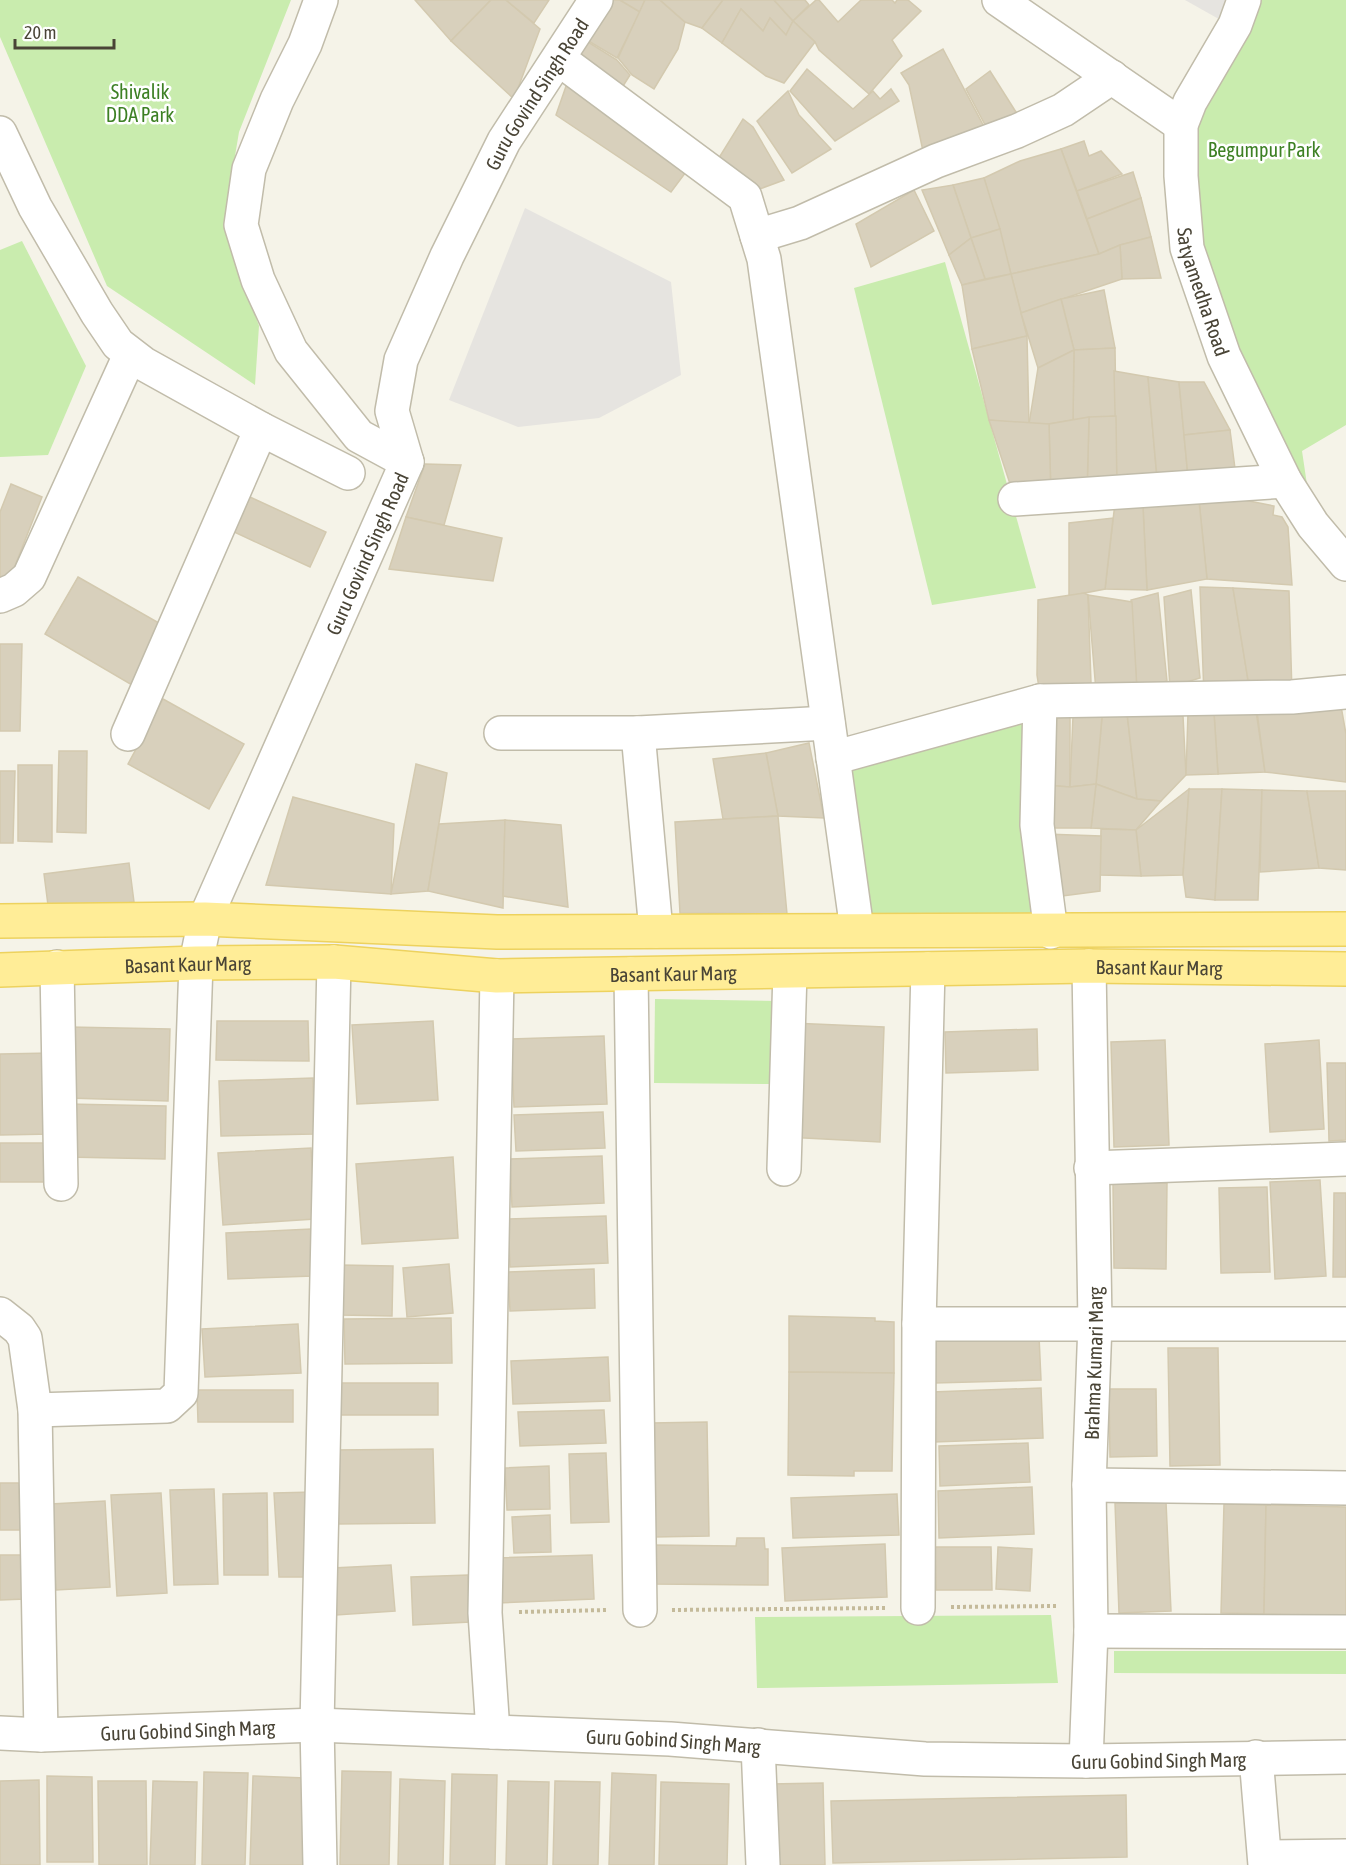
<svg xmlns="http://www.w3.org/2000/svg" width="1346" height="1865" font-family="'Asap Condensed',sans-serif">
<rect width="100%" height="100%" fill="#f5f3e8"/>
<!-- green -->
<g fill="#c9ecae">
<path d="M 0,0 L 291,0 L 239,132 L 224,222 L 259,326 L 255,385 L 107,286 L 0,37 Z"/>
<path d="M 1245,0 L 1346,0 L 1346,425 L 1302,451 L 1313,525 L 1259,426 L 1181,176 L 1180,147 Z"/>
<path d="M 22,241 L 86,366 L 48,455 L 0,457 L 0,250 Z"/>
<path d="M 945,262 L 1036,588 L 932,605 L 854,288 Z"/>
<path d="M 1040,701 L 1035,930 L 857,930 L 833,758 Z"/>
<path d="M 655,999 L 777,1001 L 776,1084 L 654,1083 Z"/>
<path d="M 1051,1615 L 1058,1683 L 757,1688 L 755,1617 Z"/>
<path d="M 1114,1651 L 1346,1651 L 1346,1674 L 1114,1673 Z"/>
</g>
<!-- parking -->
<g fill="#e6e4e0">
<path d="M 1185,0 L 1242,0 L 1233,27 Z"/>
<path d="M 525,208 L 671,282 L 681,375 L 599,418 L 518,427 L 449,400 Z"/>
</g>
<!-- building -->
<g fill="#d8d0bc" stroke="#d3c9af" stroke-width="1.5">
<path d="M 415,0 L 491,0 L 451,41 Z"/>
<path d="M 491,0 L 506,0 L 540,29 L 514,99 L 451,41 Z"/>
<path d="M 506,0 L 549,0 L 534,23 Z"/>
<path d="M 602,0 L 620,0 L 640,12 L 617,58 L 580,36 Z"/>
<path d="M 620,0 L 645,0 L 640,12 Z"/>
<path d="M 645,0 L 660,0 L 685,22 L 678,49 L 654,89 L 632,75 L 618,58 Z"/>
<path d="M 660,0 L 723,0 L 702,28 L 685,22 Z"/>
<path d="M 723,0 L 774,0 L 793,21 L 786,35 L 770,18 L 763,31 L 741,9 L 722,43 L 702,28 Z"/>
<path d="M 774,0 L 805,0 L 809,5 L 793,21 Z"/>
<path d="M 816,0 L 819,0 L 838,22 L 861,0 L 892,0 L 895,3 L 897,0 L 908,0 L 921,11 L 892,40 L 902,56 L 869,94 L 819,50 L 815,42 L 793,21 Z"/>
<path d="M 741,9 L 763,31 L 770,18 L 786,35 L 793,21 L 815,42 L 784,83 L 766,76 L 722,43 Z"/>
<path d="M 580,37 L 617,60 L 630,75 L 618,94 L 565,61 Z"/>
<path d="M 943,49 L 990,138 L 923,151 L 909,85 L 901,73 Z"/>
<path d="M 572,69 L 695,160 L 671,192 L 556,115 Z"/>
<path d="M 807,69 L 853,109 L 873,91 L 880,99 L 891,89 L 899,101 L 835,141 L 790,91 Z"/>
<path d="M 990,71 L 1021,120 L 991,136 L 966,89 Z"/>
<path d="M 788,91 L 799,115 L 831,149 L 792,173 L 757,121 Z"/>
<path d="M 743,119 L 753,127 L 784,180 L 749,193 L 717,161 Z"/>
<path d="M 1084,141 L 1089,156 L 1101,151 L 1122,174 L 1077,191 L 1061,149 Z"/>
<path d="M 1061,149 L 1099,254 L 1011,274 L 984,178 L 1020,161 Z"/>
<path d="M 1133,172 L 1141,198 L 1087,219 L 1077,191 Z"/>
<path d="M 984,178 L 1000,229 L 971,238 L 953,185 Z"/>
<path d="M 953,185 L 971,238 L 949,255 L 922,190 Z"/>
<path d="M 914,190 L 934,231 L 871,267 L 856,224 Z"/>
<path d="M 1141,198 L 1151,237 L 1120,245 L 1099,254 L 1087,219 Z"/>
<path d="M 1000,229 L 1011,274 L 985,279 L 971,238 Z"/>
<path d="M 1151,237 L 1161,278 L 1122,279 L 1120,245 Z"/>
<path d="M 971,238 L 985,279 L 962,285 L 949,255 Z"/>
<path d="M 1120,245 L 1122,279 L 1021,313 L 1011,274 L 1099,254 Z"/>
<path d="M 1011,274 L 1027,336 L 972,349 L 962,285 Z"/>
<path d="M 1104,290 L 1115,348 L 1074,350 L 1061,299 Z"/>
<path d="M 1061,299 L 1074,350 L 1038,368 L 1021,313 Z"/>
<path d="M 1027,336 L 1029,424 L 989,420 L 972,349 Z"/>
<path d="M 1115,348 L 1116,416 L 1073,420 L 1074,350 Z"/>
<path d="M 1074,350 L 1073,420 L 1049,424 L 1029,424 L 1038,368 Z"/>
<path d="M 1114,371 L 1148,377 L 1158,489 L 1117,492 Z"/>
<path d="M 1148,377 L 1179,382 L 1189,487 L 1158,489 Z"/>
<path d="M 1179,382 L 1204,382 L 1230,430 L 1184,435 Z"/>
<path d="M 1116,416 L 1117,492 L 1087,494 L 1089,417 Z"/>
<path d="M 1089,417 L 1087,494 L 1051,497 L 1049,424 Z"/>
<path d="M 989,420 L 1049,424 L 1051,497 L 1015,499 Z"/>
<path d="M 1230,430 L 1237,484 L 1189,487 L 1184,435 Z"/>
<path d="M 425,464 L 461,465 L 444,525 L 406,517 Z"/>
<path d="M 11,484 L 42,497 L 4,594 L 0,592 L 0,512 Z"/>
<path d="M 1198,491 L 1274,506 L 1273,515 L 1282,517 L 1288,527 L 1292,585 L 1207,579 Z"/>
<path d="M 1198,491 L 1207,579 L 1147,590 L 1143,507 Z"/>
<path d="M 250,497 L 326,532 L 310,567 L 234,532 Z"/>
<path d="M 1115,503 L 1143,507 L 1147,590 L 1105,589 Z"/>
<path d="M 406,517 L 502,538 L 493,581 L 389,569 Z"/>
<path d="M 1113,518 L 1105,589 L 1069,596 L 1069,523 Z"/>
<path d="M 78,577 L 166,627 L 132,685 L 45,634 Z"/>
<path d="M 1200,587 L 1233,588 L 1248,680 L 1204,696 Z"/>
<path d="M 1233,588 L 1289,591 L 1292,693 L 1248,680 Z"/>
<path d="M 1191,590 L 1200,678 L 1170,687 L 1164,597 Z"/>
<path d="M 1084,593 L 1088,595 L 1091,683 L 1040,694 L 1037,675 L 1038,600 Z"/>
<path d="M 1158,593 L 1167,681 L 1137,690 L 1131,600 Z"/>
<path d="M 1088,595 L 1132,602 L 1137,690 L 1096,691 Z"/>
<path d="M 0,644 L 22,644 L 20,731 L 0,731 Z"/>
<path d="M 163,699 L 244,744 L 209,809 L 128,764 Z"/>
<path d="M 1255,704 L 1265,772 L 1218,774 L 1214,713 Z"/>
<path d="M 1256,704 L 1341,706 L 1346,734 L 1346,782 L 1265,772 Z"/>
<path d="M 1048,707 L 1070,708 L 1070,787 L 1045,785 Z"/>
<path d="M 1127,713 L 1137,799 L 1096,784 L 1102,717 Z"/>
<path d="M 1127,713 L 1183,716 L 1186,775 L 1161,801 L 1137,799 Z"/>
<path d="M 1188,713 L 1214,713 L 1218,774 L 1186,775 Z"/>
<path d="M 1073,716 L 1102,717 L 1096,784 L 1070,787 Z"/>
<path d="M 809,743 L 824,818 L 778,816 L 766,753 Z"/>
<path d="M 59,751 L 87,751 L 86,833 L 57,832 Z"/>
<path d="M 766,753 L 778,816 L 723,819 L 713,759 Z"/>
<path d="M 416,764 L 447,773 L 428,891 L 391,894 Z"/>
<path d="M 18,765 L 52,765 L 52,842 L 18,841 Z"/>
<path d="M 0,771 L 15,771 L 13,843 L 0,843 Z"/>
<path d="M 1096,784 L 1137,799 L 1161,801 L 1136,830 L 1091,828 Z"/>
<path d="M 1096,784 L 1091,828 L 1044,828 L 1045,785 L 1070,787 Z"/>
<path d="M 1189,789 L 1183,875 L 1141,876 L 1136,830 Z"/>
<path d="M 1189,789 L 1222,789 L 1215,900 L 1186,897 L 1183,875 Z"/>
<path d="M 1222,789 L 1262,790 L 1258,900 L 1215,900 Z"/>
<path d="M 1262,790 L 1307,791 L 1319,868 L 1260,872 Z"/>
<path d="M 1307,791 L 1346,791 L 1346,870 L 1319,868 Z"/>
<path d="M 293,797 L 394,824 L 391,894 L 266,885 Z"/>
<path d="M 778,816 L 787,914 L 680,913 L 675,822 Z"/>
<path d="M 505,820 L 503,908 L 428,891 L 439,824 Z"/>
<path d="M 505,820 L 561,825 L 568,907 L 503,896 Z"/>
<path d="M 1101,829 L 1136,830 L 1141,876 L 1100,875 Z"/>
<path d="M 1045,834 L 1101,836 L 1100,891 L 1055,897 Z"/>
<path d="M 129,863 L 134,902 L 49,913 L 44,874 Z"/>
<path d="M 217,1021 L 308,1021 L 309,1061 L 216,1060 Z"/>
<path d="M 433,1021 L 438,1100 L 357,1104 L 352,1025 Z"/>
<path d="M 791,1023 L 884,1027 L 880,1142 L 786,1137 Z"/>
<path d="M 69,1027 L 170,1029 L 168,1101 L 68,1098 Z"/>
<path d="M 1037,1029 L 1038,1070 L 946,1073 L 945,1032 Z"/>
<path d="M 604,1036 L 607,1104 L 514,1107 L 511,1039 Z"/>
<path d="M 1165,1040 L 1169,1145 L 1114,1147 L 1111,1042 Z"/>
<path d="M 1319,1040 L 1324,1129 L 1270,1132 L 1265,1044 Z"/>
<path d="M 51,1053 L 52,1134 L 0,1135 L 0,1054 Z"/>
<path d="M 1327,1063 L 1346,1063 L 1346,1140 L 1329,1141 Z"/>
<path d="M 313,1078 L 314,1134 L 221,1136 L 219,1081 Z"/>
<path d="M 67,1104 L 166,1106 L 165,1159 L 66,1157 Z"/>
<path d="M 603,1112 L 605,1148 L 516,1151 L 514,1115 Z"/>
<rect x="0" y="1143" width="50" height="39"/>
<path d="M 311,1148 L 315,1219 L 223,1225 L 218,1153 Z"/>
<path d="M 602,1156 L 604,1203 L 512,1207 L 510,1159 Z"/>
<path d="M 453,1157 L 458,1238 L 362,1244 L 356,1164 Z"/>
<path d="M 1320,1180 L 1326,1276 L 1275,1279 L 1270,1182 Z"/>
<path d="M 1113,1183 L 1167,1183 L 1166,1269 L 1114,1268 Z"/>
<path d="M 1267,1187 L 1270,1272 L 1221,1273 L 1219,1188 Z"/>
<path d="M 1334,1193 L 1346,1193 L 1346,1277 L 1333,1277 Z"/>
<path d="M 606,1216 L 608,1263 L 510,1267 L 508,1219 Z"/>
<path d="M 311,1229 L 313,1276 L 228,1279 L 226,1233 Z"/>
<path d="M 449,1264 L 453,1313 L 407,1317 L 403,1268 Z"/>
<path d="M 341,1265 L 393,1266 L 392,1316 L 340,1315 Z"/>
<path d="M 594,1269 L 595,1308 L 510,1311 L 508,1272 Z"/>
<path d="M 789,1316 L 875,1318 L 875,1321 L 894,1322 L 894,1373 L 789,1372 Z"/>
<path d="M 451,1318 L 452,1363 L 345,1364 L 344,1319 Z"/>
<path d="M 298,1324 L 301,1373 L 205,1377 L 202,1329 Z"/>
<path d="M 1039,1336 L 1041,1380 L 935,1383 L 933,1340 Z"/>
<path d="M 1168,1348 L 1218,1348 L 1220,1465 L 1170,1466 Z"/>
<path d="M 608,1357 L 610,1401 L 513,1404 L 511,1361 Z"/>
<path d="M 789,1372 L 894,1373 L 892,1471 L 854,1471 L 854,1476 L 788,1475 Z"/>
<rect x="335" y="1383" width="103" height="32"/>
<path d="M 1041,1388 L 1043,1438 L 934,1442 L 932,1392 Z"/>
<path d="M 1109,1389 L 1156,1389 L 1157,1456 L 1110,1457 Z"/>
<path d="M 197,1390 L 293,1390 L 293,1422 L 198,1422 Z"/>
<path d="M 604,1410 L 606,1443 L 520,1446 L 518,1412 Z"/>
<path d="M 707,1422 L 709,1536 L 654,1537 L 651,1423 Z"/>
<path d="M 1028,1443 L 1030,1482 L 940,1486 L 939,1446 Z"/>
<path d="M 433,1449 L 435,1523 L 336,1524 L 335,1450 Z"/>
<path d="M 606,1453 L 609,1522 L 571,1523 L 569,1454 Z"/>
<path d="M 549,1466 L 550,1509 L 507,1510 L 505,1468 Z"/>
<path d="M 0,1483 L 19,1483 L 20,1530 L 0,1530 Z"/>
<path d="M 1032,1487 L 1034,1534 L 939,1538 L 938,1491 Z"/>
<path d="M 214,1489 L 218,1584 L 174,1585 L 170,1490 Z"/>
<path d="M 314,1492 L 316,1577 L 279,1577 L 274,1493 Z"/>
<path d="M 161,1493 L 167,1593 L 117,1596 L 111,1495 Z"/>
<path d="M 267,1493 L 268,1575 L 224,1575 L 223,1494 Z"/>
<path d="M 897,1494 L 899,1535 L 793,1538 L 791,1498 Z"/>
<path d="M 105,1501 L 110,1587 L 56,1590 L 51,1504 Z"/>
<path d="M 1166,1502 L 1171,1611 L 1119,1613 L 1115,1503 Z"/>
<path d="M 1224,1504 L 1266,1505 L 1264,1614 L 1221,1613 Z"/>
<path d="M 1266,1505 L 1346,1507 L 1346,1616 L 1264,1614 Z"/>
<path d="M 550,1515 L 551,1552 L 514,1553 L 512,1517 Z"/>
<path d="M 737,1538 L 764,1538 L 765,1549 L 768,1549 L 768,1585 L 653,1584 L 653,1545 L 736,1546 Z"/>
<path d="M 885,1544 L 887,1597 L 785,1601 L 782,1548 Z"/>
<path d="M 935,1547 L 991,1547 L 992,1590 L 936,1590 Z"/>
<path d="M 998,1547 L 1032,1549 L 1030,1591 L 996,1589 Z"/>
<path d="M 0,1555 L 23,1555 L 25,1599 L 0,1600 Z"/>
<path d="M 592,1555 L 594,1599 L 497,1603 L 495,1558 Z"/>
<path d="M 391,1565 L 395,1611 L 336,1615 L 333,1568 Z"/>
<path d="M 468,1575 L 470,1622 L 413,1625 L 411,1577 Z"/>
<path d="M 342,1771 L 391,1772 L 389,1865 L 340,1865 Z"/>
<path d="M 204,1772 L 248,1773 L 245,1865 L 202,1865 Z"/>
<path d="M 612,1773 L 656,1775 L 654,1865 L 609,1865 Z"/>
<path d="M 452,1774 L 497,1775 L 495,1865 L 450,1865 Z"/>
<path d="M 47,1776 L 92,1777 L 93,1862 L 47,1862 Z"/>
<path d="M 253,1776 L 305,1778 L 304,1865 L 250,1865 Z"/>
<path d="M 400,1779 L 445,1781 L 443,1865 L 398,1865 Z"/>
<path d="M 39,1780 L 40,1865 L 0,1865 L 0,1781 Z"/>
<path d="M 98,1781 L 146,1781 L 147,1865 L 99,1865 Z"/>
<path d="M 153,1781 L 197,1782 L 195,1865 L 150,1865 Z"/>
<path d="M 508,1781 L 549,1782 L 547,1865 L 506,1865 Z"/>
<path d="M 555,1781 L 600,1782 L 598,1865 L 553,1865 Z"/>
<path d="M 661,1782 L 729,1784 L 727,1865 L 659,1865 Z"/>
<path d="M 823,1783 L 825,1865 L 772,1865 L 770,1784 Z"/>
<path d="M 1126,1795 L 1127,1857 L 833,1863 L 831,1801 Z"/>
</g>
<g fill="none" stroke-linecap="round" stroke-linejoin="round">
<defs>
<g id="minor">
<path d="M 321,0 L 305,44 L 277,100 L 249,169 L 241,225 L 258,280 L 291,351 L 359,436 L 407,462"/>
<path d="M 999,0 L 1181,125"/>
<path id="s1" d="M 1244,0 L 1235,25 L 1190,102 L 1181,125 L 1181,176 L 1187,248 L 1224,356 L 1285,481 L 1313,525 L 1346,564"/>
<path d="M 559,59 L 745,197 L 764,259 L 857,930"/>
<path d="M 0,133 L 35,207 L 97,313 L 118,344 L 144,364 L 261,429 L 348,473"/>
<path d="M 757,236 L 800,223 L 936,161 L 1017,131 L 1063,110 L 1112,77"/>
<path d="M 1015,499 L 1285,481"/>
<path d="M 0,596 L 14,590 L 29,577 L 130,355"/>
<path d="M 1040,701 L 1037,825 L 1051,932"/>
<path d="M 501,733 L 638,733 L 828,723"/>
<path d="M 638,733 L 656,931"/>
<path d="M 128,734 L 261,429"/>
<path d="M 833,758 L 1040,701 L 1292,697 L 1346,692"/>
<path d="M 57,967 L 61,1184"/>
<path d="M 631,974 L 640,1610"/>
<path d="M 1091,1168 L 1346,1159"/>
<path d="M 784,1169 L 790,972"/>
<path d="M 0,1314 L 19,1329 L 25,1338 L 35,1410 L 41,1735"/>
<path d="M 919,1324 L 1346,1324"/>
<path id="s2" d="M 35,1410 L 167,1406 L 181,1393 L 196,963 L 205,919 L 407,462 L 392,411 L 401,360 L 447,256 L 504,141 L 596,0"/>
<path d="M 1089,1485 L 1346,1488"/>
<path d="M 918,1608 L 919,1324 L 928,969"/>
<path d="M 1091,1631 L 1346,1632"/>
<path d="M 493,1732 L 485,1613 L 497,976"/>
<path id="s3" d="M 0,1733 L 41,1735 L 317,1725 L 670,1739 L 925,1759 L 1086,1761 L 1346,1757"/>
<path d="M 758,1745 L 763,1865"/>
<path d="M 1256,1757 L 1265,1865"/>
<path id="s4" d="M 1086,1761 L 1091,1631 L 1089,1485 L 1095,1323 L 1089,966"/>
<path d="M 1265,1857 L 1346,1856"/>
<path d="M 320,1865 L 317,1725 L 334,962"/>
</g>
<g id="major">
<path d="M 0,921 L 205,919 L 497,932 L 1346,929"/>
<path id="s5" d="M 0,970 L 196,963 L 334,962 L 497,976 L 1089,966 L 1346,969"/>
</g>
</defs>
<!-- minor casing -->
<use href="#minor" stroke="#c1bcaa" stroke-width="36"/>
<!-- major casing -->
<use href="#major" stroke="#edd25e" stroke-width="36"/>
<!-- path -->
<g stroke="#c4ba9a" stroke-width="4" stroke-dasharray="3 3" stroke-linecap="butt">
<path d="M 951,1607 L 1057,1606"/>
<path d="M 672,1610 L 886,1608"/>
<path d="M 519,1612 L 607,1610"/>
</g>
<!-- minor -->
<use href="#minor" stroke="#fff" stroke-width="33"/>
<!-- major -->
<use href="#major" stroke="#ffed97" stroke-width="33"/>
</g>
<g text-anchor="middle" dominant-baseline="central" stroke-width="5" stroke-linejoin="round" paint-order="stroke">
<!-- park labels -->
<g font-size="20" fill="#3d8024" stroke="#fff">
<text x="140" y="91">Shivalik<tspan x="140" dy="23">DDA Park</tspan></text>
<text x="1264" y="149">Begumpur Park</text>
</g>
<!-- street labels -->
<g font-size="20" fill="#494436" stroke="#fff">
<text stroke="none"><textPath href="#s2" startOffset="1530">Guru Govind Singh Road</textPath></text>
<text stroke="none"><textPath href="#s1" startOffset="310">Satyamedha Road</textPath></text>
<text stroke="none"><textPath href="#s2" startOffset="1026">Guru Govind Singh Road</textPath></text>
<text stroke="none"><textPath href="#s5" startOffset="188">Basant Kaur Marg</textPath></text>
<text stroke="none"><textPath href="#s5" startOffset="1160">Basant Kaur Marg</textPath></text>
<text stroke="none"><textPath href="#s5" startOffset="674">Basant Kaur Marg</textPath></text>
<text stroke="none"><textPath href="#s4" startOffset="398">Brahma Kumari Marg</textPath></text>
<text stroke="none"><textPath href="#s3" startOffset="188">Guru Gobind Singh Marg</textPath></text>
<text stroke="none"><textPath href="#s3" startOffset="674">Guru Gobind Singh Marg</textPath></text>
<text stroke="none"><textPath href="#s3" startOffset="1160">Guru Gobind Singh Marg</textPath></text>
</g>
</g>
<!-- scale -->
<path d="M15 39v9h99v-9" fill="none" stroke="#494436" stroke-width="3"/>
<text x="24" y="39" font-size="18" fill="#494436" stroke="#ffffff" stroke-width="4.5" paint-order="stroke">20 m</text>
</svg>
